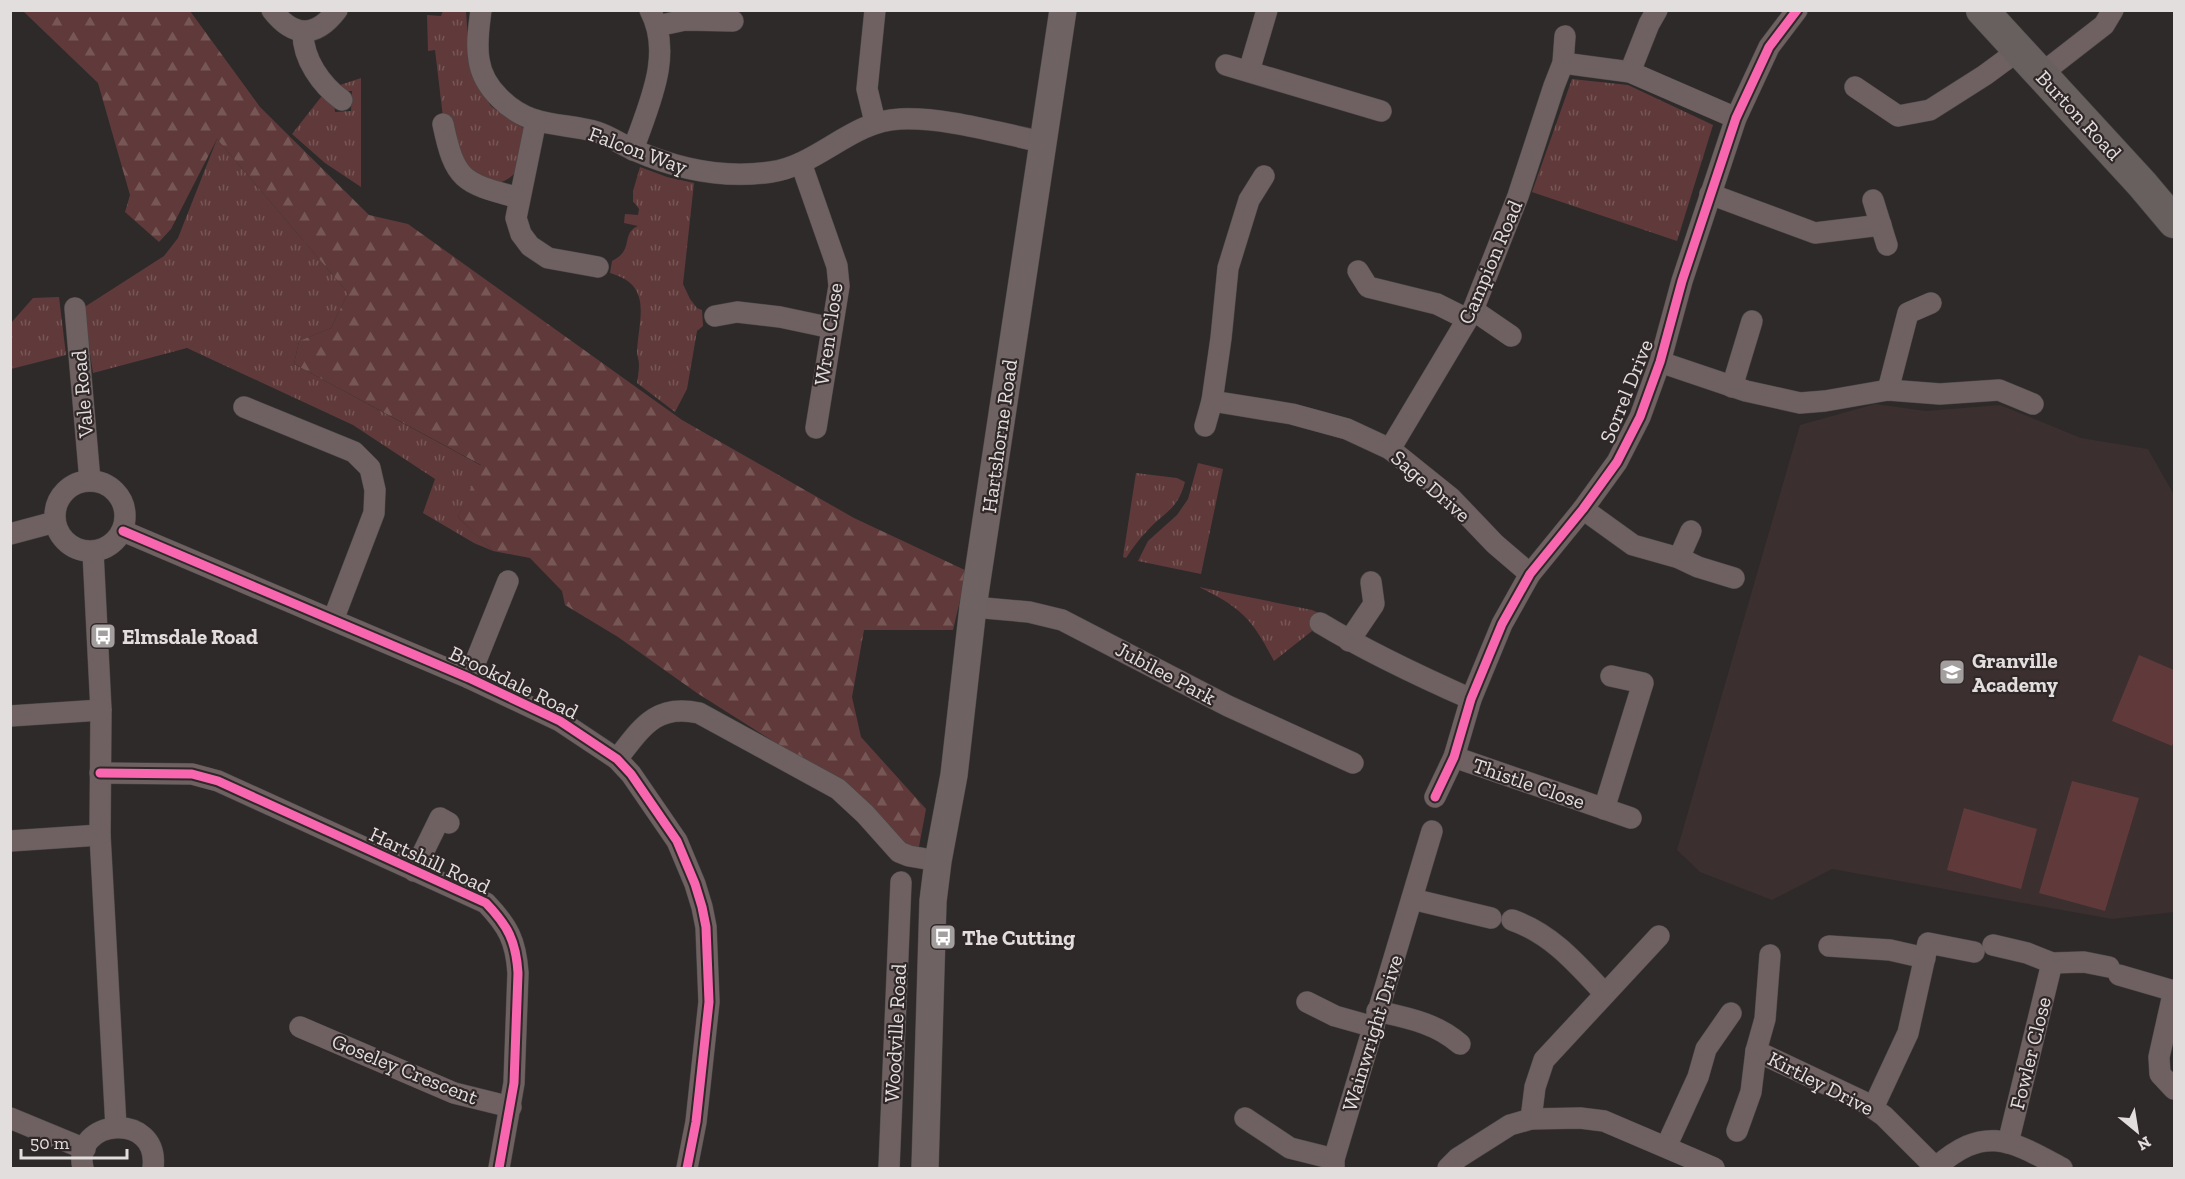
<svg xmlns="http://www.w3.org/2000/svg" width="2185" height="1179" font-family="'Zilla Slab',serif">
<defs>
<pattern id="grass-tufts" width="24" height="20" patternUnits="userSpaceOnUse" patternTransform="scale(1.5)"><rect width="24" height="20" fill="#603a3a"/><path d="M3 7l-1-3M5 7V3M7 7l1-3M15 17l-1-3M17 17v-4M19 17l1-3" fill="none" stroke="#775656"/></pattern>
<pattern id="forest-firs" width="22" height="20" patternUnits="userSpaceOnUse" patternTransform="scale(1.5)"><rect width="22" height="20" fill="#603a3a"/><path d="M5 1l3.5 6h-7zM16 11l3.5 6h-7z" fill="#775656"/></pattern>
</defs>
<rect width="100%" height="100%" fill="#2e2a2a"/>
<!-- built -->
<path fill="#3b2f2f" d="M 1875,404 L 1926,411 L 2000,405 L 2081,438 L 2148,449 L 2174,495 L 2174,912 L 2112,919 L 1832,869 L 1772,900 L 1700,872 L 1677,850 L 1800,425 Z"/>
<!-- grass -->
<g fill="url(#grass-tufts)">
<path d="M 443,11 L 466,11 L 468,41 L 480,88 L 491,106 L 525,129 C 521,156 526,175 496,184 L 464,166 L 443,117 L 435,50 L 428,51 L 427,15 L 441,16 Z"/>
<path d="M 361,78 L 361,187 L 325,163 L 292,134 L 325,92 L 334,101 L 335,112 L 351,111 L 352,91 L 335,91 L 331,88 Z"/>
<path d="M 1572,79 L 1628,85 L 1713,125 L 1677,241 L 1532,192 Z"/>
<path d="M 217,139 L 348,293 L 331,328 L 299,341 L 294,364 L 482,466 L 458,517 L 493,551 L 474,543 L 423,513 L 435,479 L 353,425 L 187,348 L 93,373 L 83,308 L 164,256 L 178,238 Z"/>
<path d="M 640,167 L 667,177 L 694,183 L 683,284 L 690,299 L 697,308 L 702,310 L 703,326 L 697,331 L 687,389 L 675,412 L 637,383 C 638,377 639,370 639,364 C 639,360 637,356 637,351 C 639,317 653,285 610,273 L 612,261 C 635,250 620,234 638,226 L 624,223 L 625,214 L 638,215 L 639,209 L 633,201 L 633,191 Z"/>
<path d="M 59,297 L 66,355 L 11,369 L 11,323 L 33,298 Z"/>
<path d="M 1198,463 L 1223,469 L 1201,574 L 1138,561 L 1148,541 L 1177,515 L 1188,499 Z"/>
<path d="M 1136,473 L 1177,478 L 1185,482 C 1177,511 1165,511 1147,531 C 1139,539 1132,549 1126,558 L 1123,557 Z"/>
<path d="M 1199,587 L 1312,610 L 1321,614 L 1312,631 L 1274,661 C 1252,619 1242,608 1199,587 Z"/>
</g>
<!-- forest -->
<path fill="url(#forest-firs)" d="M 23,11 L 190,11 L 260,107 L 369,215 L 408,224 L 682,420 L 854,518 L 967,571 L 953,630 L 864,630 L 852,697 L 861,737 L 926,809 L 918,852 L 904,848 L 842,785 L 697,693 L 618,637 L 565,605 L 562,591 L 530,558 L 493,551 L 458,517 L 481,465 L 294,364 L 299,341 L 331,328 L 348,293 L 217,139 L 171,229 L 159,242 L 125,212 L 130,195 L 98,83 Z"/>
<!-- green -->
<g fill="#603a3a">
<path d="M 2139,655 L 2174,670 L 2174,740 L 2172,746 L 2112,721 Z"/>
<path d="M 2072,781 L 2139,798 L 2105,911 L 2039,893 Z"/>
<path d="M 1964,808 L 2037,829 L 2021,889 L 1947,870 Z"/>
</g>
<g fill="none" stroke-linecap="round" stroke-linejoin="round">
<defs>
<g id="minor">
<path d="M 272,10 C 293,37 315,39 337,10"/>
<path d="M 481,10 C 479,27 476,43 479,60 C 483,88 510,112 535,120 C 555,126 577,126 597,132 C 610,136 622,145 634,150 C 677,169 724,179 771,172 C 819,165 851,121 900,119 C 945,117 998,133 1043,142"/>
<path d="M 657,26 L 685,20 L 733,21"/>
<path d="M 303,33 C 303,59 321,85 342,100"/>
<path d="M 1563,63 L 1630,72 L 1736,118"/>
<path d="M 1226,65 L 1381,111"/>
<path d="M 1249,71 L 1267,10"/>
<path d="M 1630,72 L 1649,24 L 1657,10"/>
<path d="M 2041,74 L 2104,25 L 2113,10"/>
<path d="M 1855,87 L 1898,116 L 1930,110 L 1985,75 L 2019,50"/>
<path d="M 536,120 L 516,218 L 521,234 L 530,246 L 548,258 L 598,267"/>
<path d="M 875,122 L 867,89 L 875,10"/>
<path d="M 443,124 C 455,182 464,183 519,198"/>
<path d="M 633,150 C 648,106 674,55 650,10"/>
<path d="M 801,163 L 837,266 L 839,286 L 816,428"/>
<path d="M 1710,194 L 1815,233 L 1881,225"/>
<path d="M 1873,200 L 1887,245"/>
<path d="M 1358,271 L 1368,287 L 1437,304 L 1467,319"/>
<path d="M 75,308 L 90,481"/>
<path d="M 1473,310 L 1511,336"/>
<path d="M 715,316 L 737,312 L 780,317 L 832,328"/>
<path d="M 1660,362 L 1746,391 L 1800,403 L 1825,401 L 1888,390 L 1940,394 L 1999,390 L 2033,404"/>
<path d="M 1732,387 L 1752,321"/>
<path d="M 1888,390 L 1908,313 L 1931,303"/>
<path d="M 1212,401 L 1292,414 L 1347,429 L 1390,449 L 1451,498 L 1495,544 L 1530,574"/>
<path d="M 244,407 L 354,452 L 370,468 L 375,490 L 374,513 L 333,620"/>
<path d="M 1205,426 L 1212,401 L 1221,338 L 1228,268 L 1249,200 L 1264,176"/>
<path d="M 1390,449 L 1473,310 L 1518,196 L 1554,86 L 1563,63 L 1565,36"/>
<circle cx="90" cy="516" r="35"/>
<path d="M 1583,509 L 1633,545 L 1679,558 L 1698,567 L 1734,578"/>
<path d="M 123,531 L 469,678 L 560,721 L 617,759 L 631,774 L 677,841 L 695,884 L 702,907 L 706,927 L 709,1002 L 696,1122 L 687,1168"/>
<path d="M 10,534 L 55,522"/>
<path d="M 93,552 L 101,710 L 100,835 L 116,1127"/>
<path d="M 1679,558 L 1691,531"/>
<path d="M 973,607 L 1029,612 L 1062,620 L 1228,706 L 1353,763"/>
<path d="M 1320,623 C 1368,652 1419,676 1471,699"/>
<path d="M 1349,641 L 1374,604 L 1371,582"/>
<path d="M 469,678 L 508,581"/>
<path d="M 10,716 L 101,710"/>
<path d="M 1454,757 L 1631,818"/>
<path d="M 617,759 C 641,729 655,703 699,713 L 838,789 L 865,814 L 899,852 L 909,856 L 938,861"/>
<path d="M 100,773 L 192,774 L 218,781 L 486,903 C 508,926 516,941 518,973 L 514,1083 L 499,1168"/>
<path d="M 1435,797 L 1454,757 L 1471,699 L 1502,624 L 1530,574 L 1583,509 L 1617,462 L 1640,417 L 1660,362 L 1682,281 L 1736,118 L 1769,47 L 1797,10"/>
<path d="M 1604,809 L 1643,683 L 1611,676"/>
<path d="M 10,841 L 100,835"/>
<path d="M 414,871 L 440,818 L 449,823"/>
<path d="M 1412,899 L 1491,918"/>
<path d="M 1512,920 C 1552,934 1577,964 1605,994"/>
<path d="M 1993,945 L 2027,953 L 2052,963 L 2084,962 L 2109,967"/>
<path d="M 1829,946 L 1890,950 L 1925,958"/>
<path d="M 2119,975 L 2174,991"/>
<path d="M 2174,990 L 2159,1057 L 2160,1074 L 2174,1089"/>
<path d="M 1307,1002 L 1335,1016 L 1374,1027"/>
<path d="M 1377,1011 C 1408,1018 1436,1023 1460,1044"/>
<path d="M 300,1027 L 454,1093 L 511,1107"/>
<path d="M 1756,1051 L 1864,1102 L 1884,1116 L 1936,1168"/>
<path d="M 1873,1108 L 1908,1033 L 1928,943 L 1974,952"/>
<path d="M 10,1118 L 85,1149"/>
<path d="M 1245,1118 L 1290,1148 L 1334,1159"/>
<path d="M 1531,1119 L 1535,1087 L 1544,1060 L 1659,936"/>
<path d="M 1737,1131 L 1751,1092 L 1756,1051 L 1765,1019 L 1770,955"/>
<path d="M 2008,1143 L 2052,963"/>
<path d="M 1666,1147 L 1698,1077 L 1706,1049 L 1731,1013"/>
<path d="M 83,1168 C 71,1119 160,1110 153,1168"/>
<path d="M 889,1168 L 901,882"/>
<path d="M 1334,1168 L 1334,1159 L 1432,831"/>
<path d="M 1448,1168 L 1458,1158 L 1510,1125 L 1531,1119 L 1580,1118 L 1604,1121 L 1714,1168"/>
<path d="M 1935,1168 C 1985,1124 2010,1140 2062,1168"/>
</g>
<path id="major" d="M 925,1168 L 933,901 L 938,861 L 954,775 L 973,607 L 1063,10"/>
<path id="highway" d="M 1982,10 L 2142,184 L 2174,222"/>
</defs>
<!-- minor casing -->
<use href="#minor" stroke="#4a4848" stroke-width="22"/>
<!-- major casing -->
<use href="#major" stroke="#4a4848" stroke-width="28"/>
<!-- highway casing -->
<use href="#highway" stroke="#4a4848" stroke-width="33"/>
<!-- minor -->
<use href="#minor" stroke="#6f6161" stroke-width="21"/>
<!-- major -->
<use href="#major" stroke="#6f6262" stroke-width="27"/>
<!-- highway -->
<use href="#highway" stroke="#68605f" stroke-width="32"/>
<defs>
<g id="cycleway">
<path d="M 123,531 L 469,678 L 560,721 L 617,759 L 631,774 L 677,841 L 695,884 L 702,907 L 706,927 L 709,1002 L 696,1122 L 687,1168"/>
<path d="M 100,773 L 192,774 L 218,781 L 486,903 C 508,926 516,941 518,973 L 514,1083 L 499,1168"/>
<path d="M 1435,797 L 1454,757 L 1471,699 L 1502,624 L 1530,574 L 1583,509 L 1617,462 L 1640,417 L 1660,362 L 1682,281 L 1736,118 L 1769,47 L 1797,10"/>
</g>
</defs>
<!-- cycleway casing -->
<use href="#cycleway" stroke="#302828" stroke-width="13"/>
<!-- cycleway -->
<use href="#cycleway" stroke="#f766af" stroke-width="9"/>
</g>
<!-- icons -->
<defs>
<symbol id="bus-square" viewBox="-11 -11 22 22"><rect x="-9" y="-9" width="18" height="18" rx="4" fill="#a49f9f" stroke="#302828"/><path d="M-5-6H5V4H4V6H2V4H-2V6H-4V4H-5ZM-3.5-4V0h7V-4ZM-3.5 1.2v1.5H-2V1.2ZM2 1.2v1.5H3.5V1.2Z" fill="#fff"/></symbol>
<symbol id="school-square" viewBox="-11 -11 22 22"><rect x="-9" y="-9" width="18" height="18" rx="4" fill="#a49f9f" stroke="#302828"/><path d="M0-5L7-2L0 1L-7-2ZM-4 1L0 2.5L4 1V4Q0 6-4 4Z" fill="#fff"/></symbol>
</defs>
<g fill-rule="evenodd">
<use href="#bus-square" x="88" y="621" width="30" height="30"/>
<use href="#school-square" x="1937" y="657" width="30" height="30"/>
<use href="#bus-square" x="928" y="922" width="30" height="30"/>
</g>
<g text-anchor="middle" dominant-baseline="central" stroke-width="4.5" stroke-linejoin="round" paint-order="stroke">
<!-- street labels -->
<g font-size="21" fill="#e3dede" stroke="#302828">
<text transform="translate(2079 115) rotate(47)">Burton Road</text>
<text transform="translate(638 150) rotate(20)">Falcon Way</text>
<text transform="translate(1490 262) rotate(-67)">Campion Road</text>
<text transform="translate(828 334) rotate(-82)">Wren Close</text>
<text transform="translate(1626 391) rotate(-68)">Sorrel Drive</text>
<text transform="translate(82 394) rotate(-95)">Vale Road</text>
<text transform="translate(999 436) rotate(-82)">Hartshorne Road</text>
<text transform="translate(1431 486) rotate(41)">Sage Drive</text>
<text transform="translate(1166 673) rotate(28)">Jubilee Park</text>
<text transform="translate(514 682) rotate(26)">Brookdale Road</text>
<text transform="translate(1529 783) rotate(19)">Thistle Close</text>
<text transform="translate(430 860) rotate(25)">Hartshill Road</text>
<text transform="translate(895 1033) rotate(-87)">Woodville Road</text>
<text transform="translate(1372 1033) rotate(-73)">Wainwright Drive</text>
<text transform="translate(2030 1053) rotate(-76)">Fowler Close</text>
<text transform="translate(405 1069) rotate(22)">Goseley Crescent</text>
<text transform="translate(1821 1083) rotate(27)">Kirtley Drive</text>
</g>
<!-- poi labels -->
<g font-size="21" font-weight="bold" fill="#e3dede" stroke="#302828" text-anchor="start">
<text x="122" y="636">Elmsdale Road</text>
<text x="1972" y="660">Granville<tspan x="1972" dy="24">Academy</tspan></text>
<text x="962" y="937">The Cutting</text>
</g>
</g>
<!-- border -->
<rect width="2185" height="1179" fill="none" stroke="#e3dede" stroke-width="24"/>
<!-- north arrow -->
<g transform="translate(2137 1131) rotate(150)" stroke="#302828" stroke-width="4.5" paint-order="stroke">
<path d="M0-4.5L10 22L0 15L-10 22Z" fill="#e3dede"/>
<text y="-9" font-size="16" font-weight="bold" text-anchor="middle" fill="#e3dede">N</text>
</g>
<!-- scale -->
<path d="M21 1149v9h106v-9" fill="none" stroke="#e3dede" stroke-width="3"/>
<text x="30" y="1149" font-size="18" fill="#e3dede" stroke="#302828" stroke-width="4.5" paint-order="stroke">50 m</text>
</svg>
